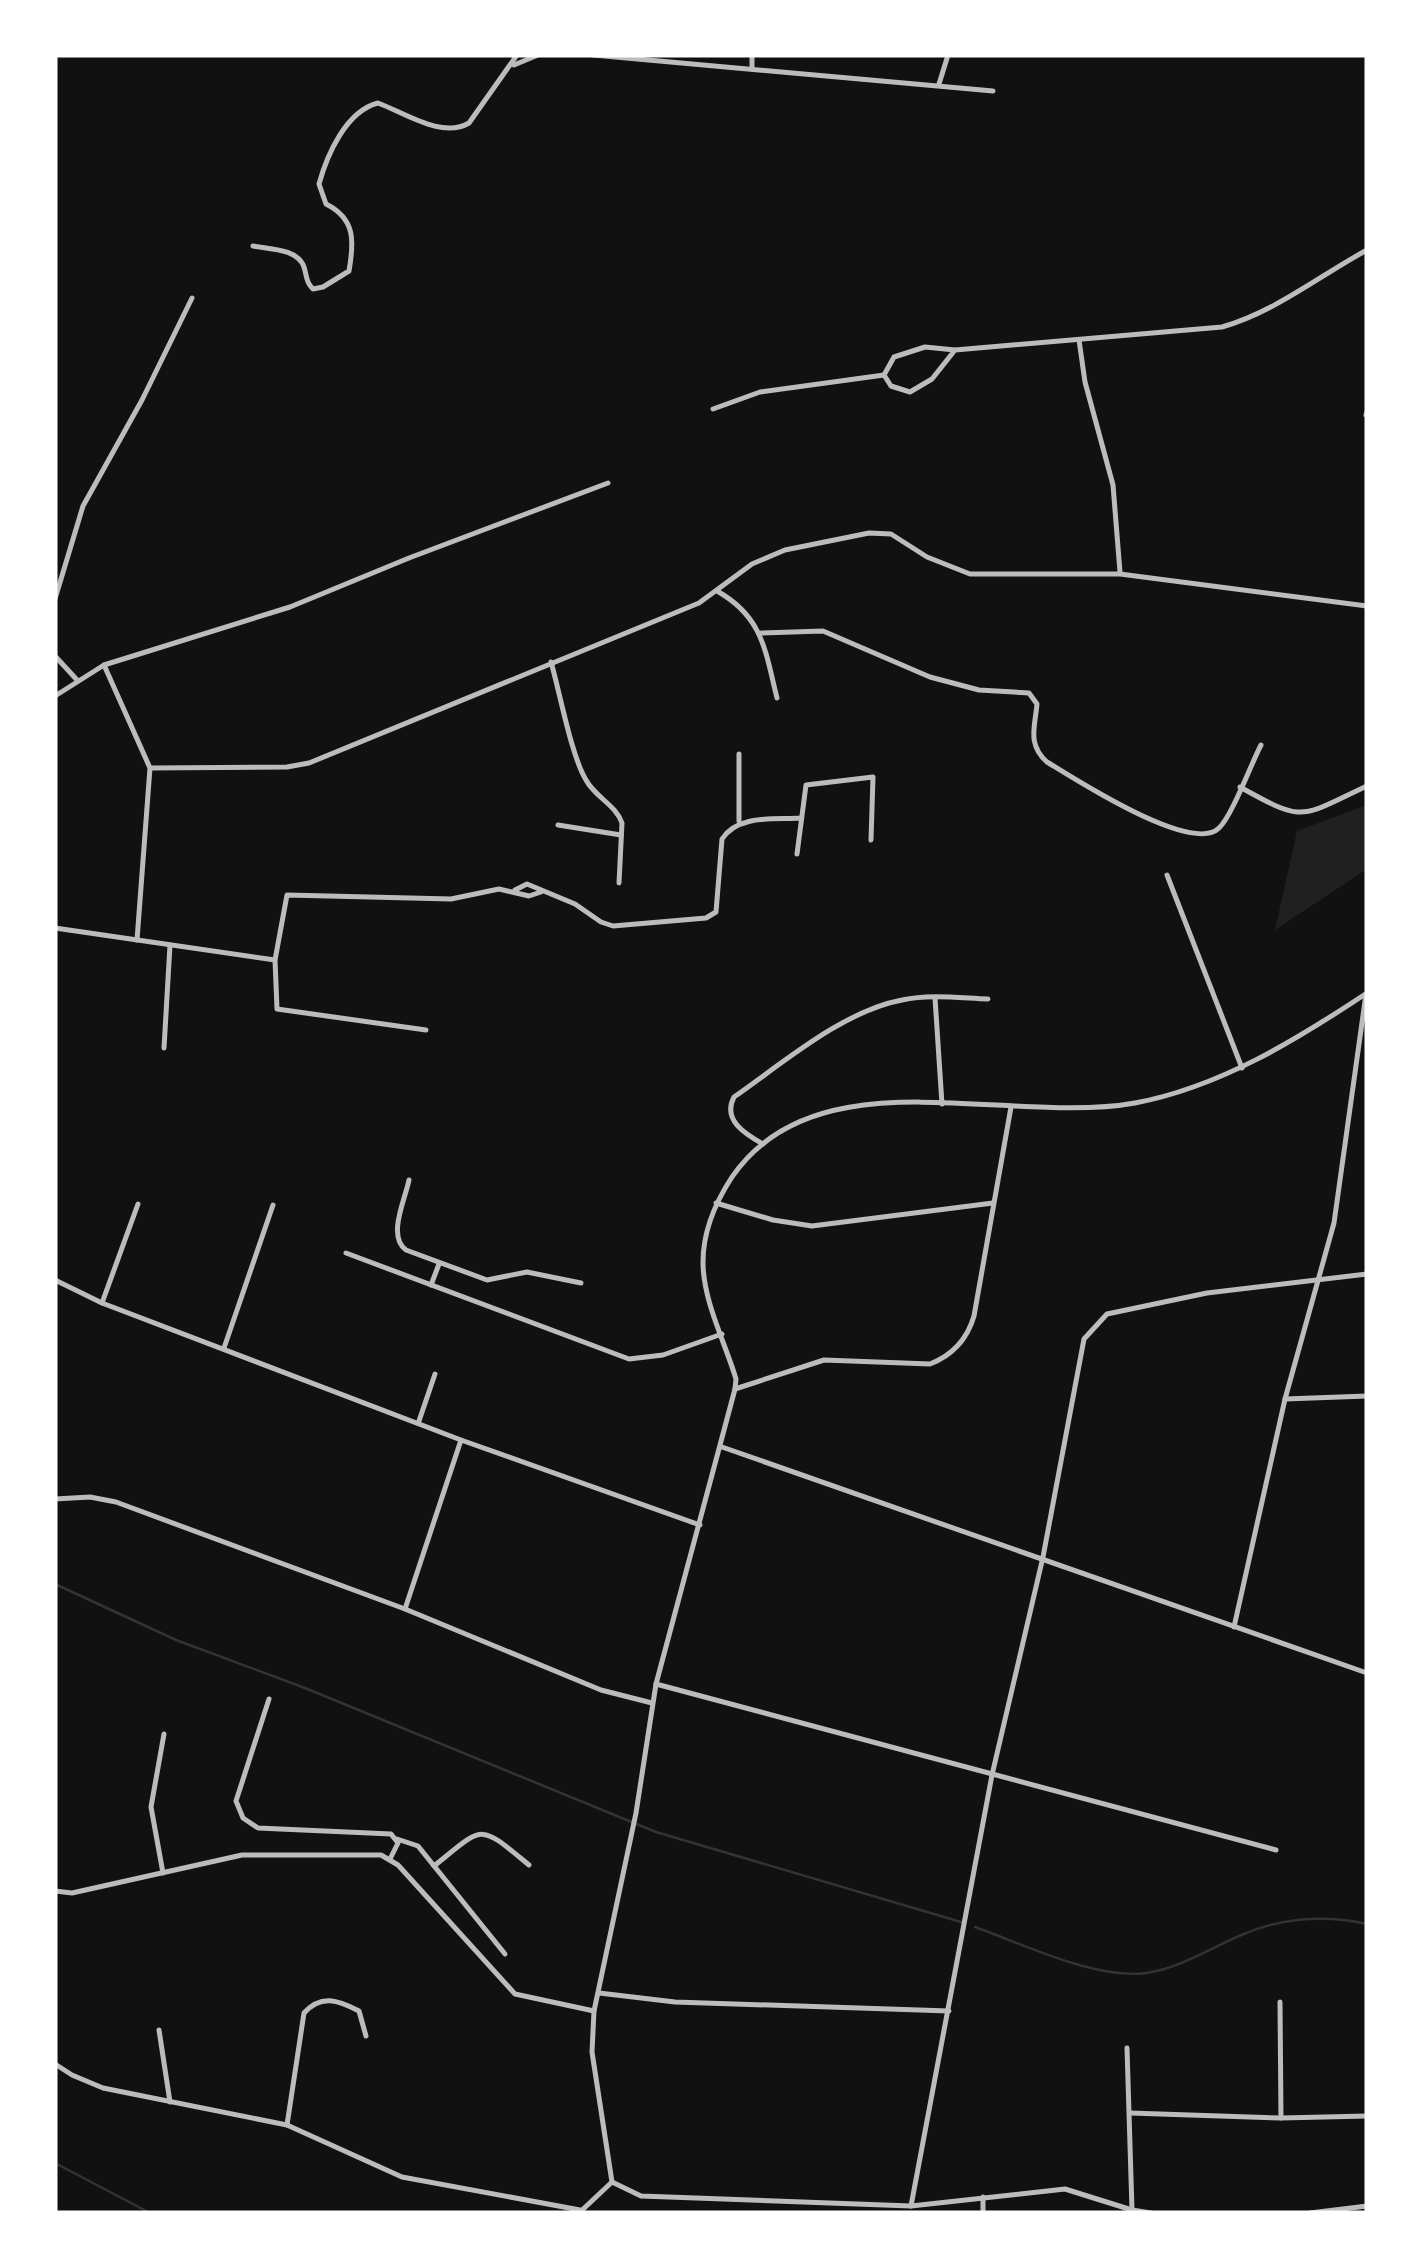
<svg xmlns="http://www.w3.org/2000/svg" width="1422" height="2268" font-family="'Work Sans',sans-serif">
<rect width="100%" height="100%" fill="#111"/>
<!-- green -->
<path fill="#202020" d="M 1367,805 L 1367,869 L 1275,930 L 1297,831 Z"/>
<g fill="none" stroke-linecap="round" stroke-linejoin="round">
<!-- stream -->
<g stroke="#333" stroke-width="2.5">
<path d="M 55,1584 L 176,1640 L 305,1688 L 656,1832 L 961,1922"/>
<path d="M 975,1927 C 1023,1944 1096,1980 1146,1973 C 1180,1968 1207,1950 1239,1936 C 1279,1918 1324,1914 1367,1924"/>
<path d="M 55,2163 L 150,2213"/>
</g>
<!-- minor -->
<g stroke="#bcbcbc" stroke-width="5">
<path d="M 593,55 L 993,91"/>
<path d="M 514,65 L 538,55"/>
<path d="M 752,68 L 752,55"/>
<path d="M 939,84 L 948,55"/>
<path d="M 253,246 C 270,249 298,249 304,267 C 307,277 306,282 313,289 L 323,287 L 349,271 C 354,242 356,219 326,204 L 319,184 C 327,155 346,111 378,103 C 405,113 442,139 469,123 L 517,55"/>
<path d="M 1079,340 L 1085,382 L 1113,485 L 1120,572"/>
<path d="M 955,350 L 932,379 L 910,392 L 891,386 L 884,375 L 894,357 L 925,347 L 955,350 L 1222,327 C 1275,312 1319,276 1367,250"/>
<path d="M 713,409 L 760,392 L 884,375"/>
<path d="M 1366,415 L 1367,412"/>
<path d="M 717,591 C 763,617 765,650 777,698"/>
<path d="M 55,599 L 83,506 L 142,400 L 192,298"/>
<path d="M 761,633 L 823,631 L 930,677 L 979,690 L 1029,693 L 1037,704 C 1035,727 1027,744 1047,762 C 1075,779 1192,855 1219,828 C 1232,816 1251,764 1261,745"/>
<path d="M 55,656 L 78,681"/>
<path d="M 551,662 C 560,693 571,755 586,780 C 595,797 616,805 622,823 L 619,883"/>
<path d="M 104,665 L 150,768 L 137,940"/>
<path d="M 55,696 L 104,665 L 290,607 L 409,558 L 608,483"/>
<path d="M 739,754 L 739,821"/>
<path d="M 150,768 L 287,767 L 309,763 L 699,603 L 752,564 L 785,550 L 869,533 L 891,534 L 927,557 L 970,574 L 1120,574 L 1367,606"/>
<path d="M 1240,787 C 1306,824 1300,817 1367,786"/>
<path d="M 558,825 L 621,835"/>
<path d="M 797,854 L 806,785 L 873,777 L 871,840"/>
<path d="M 1167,875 L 1242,1068"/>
<path d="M 515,890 L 527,884 L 575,904 L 601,922 L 613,926 L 706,918 L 716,912 L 722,839 C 738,814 775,820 801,818"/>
<path d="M 55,928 L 275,960"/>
<path d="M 935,998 L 942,1104"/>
<path d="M 426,1030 L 277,1009 L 275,960 L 287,895 L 451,899 L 499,889 L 529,896 L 541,892"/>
<path d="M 164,1048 L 170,945"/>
<path d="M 763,1144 C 745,1134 722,1120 734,1097 C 783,1063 843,1011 902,1000 C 930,994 960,998 988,999"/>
<path d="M 409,1180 C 405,1200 387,1236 406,1250 L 487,1280 L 527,1272 L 581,1283"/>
<path d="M 716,1203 L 773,1220 L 812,1226 L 993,1203"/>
<path d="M 346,1253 L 629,1359 L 663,1355 L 722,1334"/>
<path d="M 55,1280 L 102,1303 L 461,1440 L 700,1525"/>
<path d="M 431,1285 L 439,1264"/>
<path d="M 102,1303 L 138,1204"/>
<path d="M 224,1348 L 273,1205"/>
<path d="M 735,1389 L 824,1360 L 930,1364 C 953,1355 967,1340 974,1316 L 1011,1107"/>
<path d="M 1285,1399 L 1367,1396"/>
<path d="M 419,1421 L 435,1374"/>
<path d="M 722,1447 L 1367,1673"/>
<path d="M 55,1499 L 90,1497 L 116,1502 L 405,1609 L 601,1690 L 652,1703"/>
<path d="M 405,1609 L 461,1440"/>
<path d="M 1234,1627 L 1285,1399 L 1334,1223 L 1366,994"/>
<path d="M 656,1684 L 1276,1850"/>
<path d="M 269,1699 L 236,1801 L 243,1818 L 258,1828 L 391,1834 L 398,1843 L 390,1859"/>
<path d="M 397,1839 L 418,1846 L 505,1954"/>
<path d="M 434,1866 C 485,1825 478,1823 529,1865"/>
<path d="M 163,1873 L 151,1807 L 164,1734"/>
<path d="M 55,1891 L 72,1893 L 242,1855 L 381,1855 L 398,1865 L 515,1994 L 594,2011"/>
<path d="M 599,1993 L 675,2002 L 949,2011"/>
<path d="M 1280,2002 L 1281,2118"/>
<path d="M 159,2030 L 170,2102"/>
<path d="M 1127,2048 L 1132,2210"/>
<path d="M 55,2064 L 72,2075 L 103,2088 L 287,2125 L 402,2177 L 580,2210"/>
<path d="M 1130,2113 L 1281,2118 L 1367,2116"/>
<path d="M 287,2125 L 304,2013 C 321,1994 338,2000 359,2011 L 366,2036"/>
<path d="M 612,2182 L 592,2052 L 594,2011 L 636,1813 L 656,1684 L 735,1389 L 736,1379 C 725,1342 703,1301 703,1262 C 703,1231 715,1203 732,1177 C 817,1053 1009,1126 1135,1103 C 1220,1087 1296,1040 1367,993"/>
<path d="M 983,2197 L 983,2213"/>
<path d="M 911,2206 L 992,1775 L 1043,1557 L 1084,1339 L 1107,1314 L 1207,1293 L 1367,1274"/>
<path d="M 579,2213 L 612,2182 L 641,2196 L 911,2206 L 1065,2189 L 1132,2210 L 1151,2213"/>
<path d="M 1310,2213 L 1367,2206"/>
</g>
</g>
<!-- border -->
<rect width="1422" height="2268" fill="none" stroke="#ffffff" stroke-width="115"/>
</svg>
